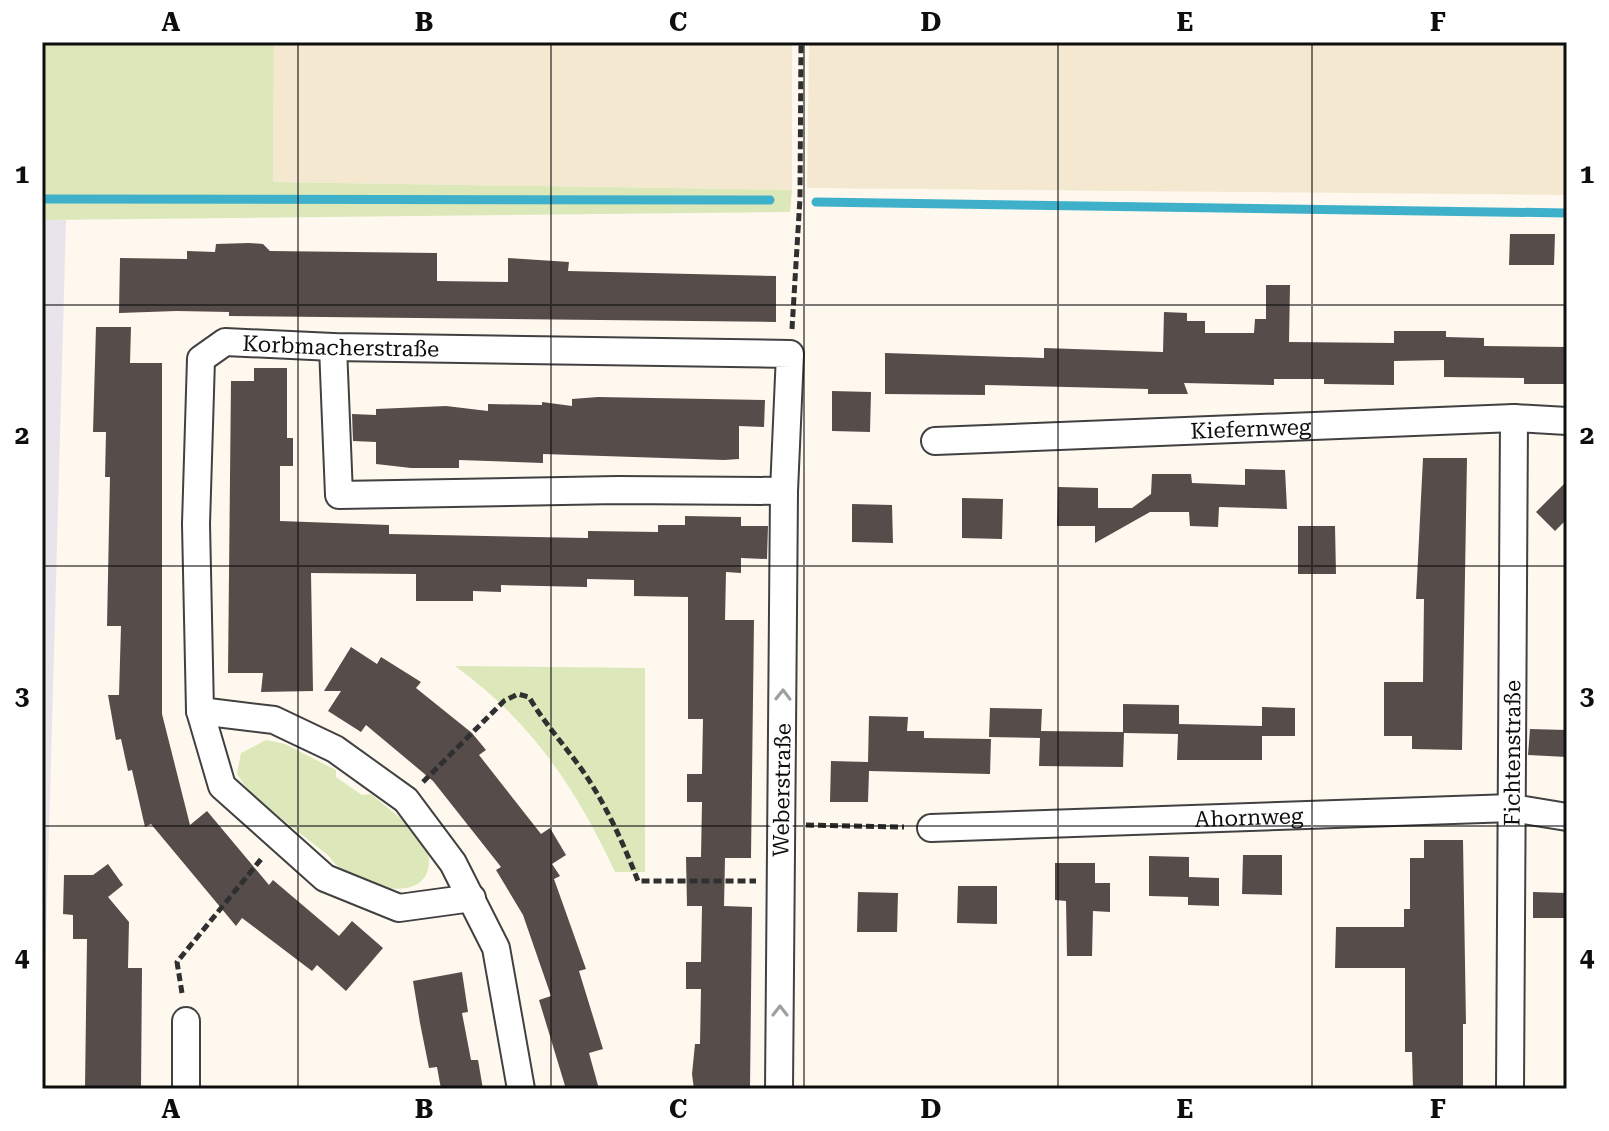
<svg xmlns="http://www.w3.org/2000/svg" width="1609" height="1131" font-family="'Roboto Serif',serif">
<rect width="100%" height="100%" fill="#fef8ef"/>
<!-- industrial -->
<path fill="#e9e3ec" d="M 42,220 L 66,220 L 42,1085 Z"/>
<!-- farmland -->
<g fill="#f4e9d0">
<path d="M 274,42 L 792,42 L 792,190 L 273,182 Z"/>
<path d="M 809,42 L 1567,42 L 1567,195 L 807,188 Z"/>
</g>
<!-- green -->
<g fill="#dce8ba">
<path d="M 42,42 L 274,42 L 273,182 L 792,190 L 790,212 L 42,220 Z"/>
<path d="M 455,666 L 645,668 L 645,872 L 615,872 C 576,788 531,721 455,666 Z"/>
<path d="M 266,740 L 285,744 L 336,770 L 336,777 L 362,795 L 371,794 C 390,810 412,825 425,847 C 429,854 430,862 428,870 C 417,908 342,880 329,856 L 251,795 L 237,774 L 241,753 Z"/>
</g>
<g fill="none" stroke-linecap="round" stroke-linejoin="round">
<!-- stream -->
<g stroke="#3fb0c9" stroke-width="9">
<path d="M 42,199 L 770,200"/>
<path d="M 816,202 L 1567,213"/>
</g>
</g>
<!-- building -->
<g fill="#564d4b">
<path d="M 1510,234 L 1555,234 L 1554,265 L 1509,265 Z"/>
<path d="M 249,243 L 263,244 L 270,251 L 437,253 L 437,281 L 508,282 L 508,258 L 569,262 L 568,271 L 776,276 L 776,322 L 229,316 L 229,312 L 177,311 L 119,313 L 120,258 L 187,259 L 187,251 L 215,252 L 216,244 Z"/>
<path d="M 1266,285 L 1290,285 L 1289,342 L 1394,343 L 1394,331 L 1446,331 L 1446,337 L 1484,338 L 1484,346 L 1567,347 L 1567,384 L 1524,384 L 1524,378 L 1444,377 L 1444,360 L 1394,361 L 1394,385 L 1324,384 L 1324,379 L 1274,379 L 1274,385 L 1184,383 L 1188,394 L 1148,394 L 1148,389 L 985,385 L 985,395 L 885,394 L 885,353 L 1044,358 L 1044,348 L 1163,352 L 1164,312 L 1187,313 L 1187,321 L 1205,321 L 1205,333 L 1254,333 L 1255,319 L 1266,319 Z"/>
<path d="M 96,327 L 131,327 L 130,363 L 162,363 L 162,714 L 190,825 L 207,811 L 269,885 L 273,880 L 339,936 L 352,921 L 383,948 L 346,991 L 317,965 L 312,971 L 242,918 L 236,926 L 151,824 L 145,827 L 132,770 L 128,771 L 121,739 L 116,740 L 108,695 L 119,695 L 121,626 L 107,626 L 110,477 L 105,477 L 106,432 L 93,432 Z"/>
<path d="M 254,368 L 287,368 L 287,438 L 293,438 L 293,466 L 280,466 L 280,521 L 389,525 L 389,534 L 588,538 L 588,531 L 658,532 L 658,525 L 685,525 L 685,516 L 741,517 L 741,526 L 768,526 L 767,559 L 741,558 L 741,573 L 726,572 L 725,620 L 754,620 L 751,858 L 725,858 L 724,906 L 752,907 L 750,1089 L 694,1089 L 692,1074 L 695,1044 L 700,1044 L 701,989 L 686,989 L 686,962 L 701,962 L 702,906 L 687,906 L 686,857 L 701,857 L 702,802 L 687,802 L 687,774 L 702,774 L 703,719 L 688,719 L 688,597 L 634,596 L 634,580 L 587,579 L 587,587 L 501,585 L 501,592 L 473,591 L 473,601 L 416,601 L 416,574 L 311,573 L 313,691 L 261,692 L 263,673 L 228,673 L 231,381 L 254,381 Z"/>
<path d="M 832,391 L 871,392 L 870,432 L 832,431 Z"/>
<path d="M 598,397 L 765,400 L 764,427 L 739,426 L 739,459 L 724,460 L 543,454 L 543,463 L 459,460 L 459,468 L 411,468 L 376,464 L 376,442 L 353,441 L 352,414 L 376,415 L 376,409 L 446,406 L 488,411 L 488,404 L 542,405 L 542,402 L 572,406 L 572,399 Z"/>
<path d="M 1423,458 L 1467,458 L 1462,750 L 1412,749 L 1412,736 L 1384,736 L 1384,682 L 1423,682 L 1424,599 L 1416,599 Z"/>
<path d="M 1245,469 L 1285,470 L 1287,509 L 1219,507 L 1218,527 L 1190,526 L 1189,512 L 1150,512 L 1095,543 L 1095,526 L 1057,526 L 1058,487 L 1098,488 L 1098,508 L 1132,508 L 1151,494 L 1152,474 L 1191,474 L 1192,483 L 1245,485 Z"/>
<path d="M 1567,481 L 1567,519 L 1555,531 L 1536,512 Z"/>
<path d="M 962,498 L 1003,499 L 1002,539 L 962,538 Z"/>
<path d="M 852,504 L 892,505 L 893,543 L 852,542 Z"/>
<path d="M 1298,526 L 1335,526 L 1336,574 L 1298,574 Z"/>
<path d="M 351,647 L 377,664 L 381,657 L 421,682 L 416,688 L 472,733 L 486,750 L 479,755 L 541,834 L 550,828 L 566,855 L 552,864 L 560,876 L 554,879 L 586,969 L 579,971 L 603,1049 L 589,1053 L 599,1089 L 566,1089 L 539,1000 L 551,996 L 523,915 L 496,870 L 501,867 L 433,781 L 366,725 L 361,732 L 328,711 L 341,691 L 324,691 Z"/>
<path d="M 1123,704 L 1179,705 L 1179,724 L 1220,725 L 1262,726 L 1262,707 L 1295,708 L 1295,736 L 1262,736 L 1262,760 L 1177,760 L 1178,734 L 1124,733 L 1123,767 L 1039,766 L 1040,738 L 989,737 L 990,708 L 1042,709 L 1041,731 L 1123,732 Z"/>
<path d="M 869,716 L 908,717 L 907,731 L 924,731 L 924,738 L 991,739 L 990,774 L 869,771 L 868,802 L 830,802 L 831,761 L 868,762 Z"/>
<path d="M 1530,729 L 1567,730 L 1567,757 L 1528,755 Z"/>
<path d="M 1424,840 L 1463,840 L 1466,1024 L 1463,1024 L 1463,1089 L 1413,1089 L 1412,1052 L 1405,1052 L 1405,968 L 1335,968 L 1336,927 L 1404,927 L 1404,909 L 1410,909 L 1410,858 L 1424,858 Z"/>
<path d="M 1243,855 L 1282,855 L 1282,895 L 1242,894 Z"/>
<path d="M 1149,856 L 1189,857 L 1189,877 L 1219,878 L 1219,906 L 1188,905 L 1188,897 L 1149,896 Z"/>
<path d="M 1055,863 L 1095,863 L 1095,883 L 1110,883 L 1110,912 L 1093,911 L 1092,956 L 1067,956 L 1066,901 L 1055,900 Z"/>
<path d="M 108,864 L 123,885 L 108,897 L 129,922 L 128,968 L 142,968 L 141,1089 L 85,1089 L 87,939 L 73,939 L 73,915 L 63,914 L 64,875 L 93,875 Z"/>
<path d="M 958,886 L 997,886 L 997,924 L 957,923 Z"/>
<path d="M 858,892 L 898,893 L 897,932 L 857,932 Z"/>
<path d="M 1533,892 L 1567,893 L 1567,918 L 1533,918 Z"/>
<path d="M 462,972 L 468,1012 L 462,1013 L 471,1060 L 478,1060 L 483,1089 L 441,1089 L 437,1067 L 429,1068 L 420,1023 L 413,981 Z"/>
</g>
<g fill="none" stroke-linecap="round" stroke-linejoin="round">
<defs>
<g id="minor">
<path d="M 333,347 L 339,495 L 617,490 L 784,491"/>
<path id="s1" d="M 935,441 L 1514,418 L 1567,421"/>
<path d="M 200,711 L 222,786 L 325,878 L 399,908 L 472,898"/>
<path id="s2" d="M 931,828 L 1512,808 L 1567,817"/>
<path d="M 186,1089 L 186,1021"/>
<path id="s3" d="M 521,1089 L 496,948 L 453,863 L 406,800 L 335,749 L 274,720 L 200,711 L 196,524 L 201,359 L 225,342 L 333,347 L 790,354 L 784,491 L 779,1089"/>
<path id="s4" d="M 1510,1089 L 1514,418"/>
</g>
</defs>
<!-- minor casing -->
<use href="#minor" stroke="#414141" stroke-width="30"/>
<!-- path -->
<g stroke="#303030" stroke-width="5" stroke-dasharray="8 4" stroke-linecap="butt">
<path d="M 792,329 L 800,198 L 801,42"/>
<path d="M 423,782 L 504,701 L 518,694 L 529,697 C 543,721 560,740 577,763 C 602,796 623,842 638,881 L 756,881"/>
<path d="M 806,825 L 904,827"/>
<path d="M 182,993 L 177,962 L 262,858"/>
</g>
<!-- minor -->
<use href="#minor" stroke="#fff" stroke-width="26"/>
</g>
<!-- one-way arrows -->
<defs><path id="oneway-chevron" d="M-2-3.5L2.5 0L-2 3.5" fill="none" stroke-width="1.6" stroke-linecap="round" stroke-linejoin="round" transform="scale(2)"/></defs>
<g stroke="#9f9f9f">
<use href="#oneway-chevron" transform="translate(783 695) rotate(-89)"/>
<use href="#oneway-chevron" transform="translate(780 1011) rotate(-90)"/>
</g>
<!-- grid -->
<path fill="none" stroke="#0e0e0e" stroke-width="2" stroke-opacity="0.55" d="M 298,42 L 298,1089M 551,42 L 551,1089M 804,42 L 804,1089M 1058,42 L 1058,1089M 1312,42 L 1312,1089M 42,305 L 1567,305M 42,566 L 1567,566M 42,826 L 1567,826"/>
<g text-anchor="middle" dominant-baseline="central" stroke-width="8" stroke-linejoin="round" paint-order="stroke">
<!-- street labels -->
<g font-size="22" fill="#0e0e0e" stroke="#fff">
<text stroke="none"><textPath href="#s3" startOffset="1044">Korbmacherstraße</textPath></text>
<text stroke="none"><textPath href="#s1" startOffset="316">Kiefernweg</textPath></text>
<text stroke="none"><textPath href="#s4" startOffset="336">Fichtenstraße</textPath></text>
<text transform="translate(782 790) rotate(-89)">Weberstraße</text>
<text stroke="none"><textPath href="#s2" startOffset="318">Ahornweg</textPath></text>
</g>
</g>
<!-- border -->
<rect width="1609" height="1131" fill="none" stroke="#ffffff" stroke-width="88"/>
<rect x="44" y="44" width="1521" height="1043" fill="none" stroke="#0e0e0e" stroke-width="3"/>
<g font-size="26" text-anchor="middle" font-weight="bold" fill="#0e0e0e">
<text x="171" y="31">A</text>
<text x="424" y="31">B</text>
<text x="678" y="31">C</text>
<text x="931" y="31">D</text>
<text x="1185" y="31">E</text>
<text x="1438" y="31">F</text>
<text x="22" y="183">1</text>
<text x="1587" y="183">1</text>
<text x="22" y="444">2</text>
<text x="1587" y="444">2</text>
<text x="22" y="705">3</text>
<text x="1587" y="705">3</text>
<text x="22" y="966">4</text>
<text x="1587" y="966">4</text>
<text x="171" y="1118">A</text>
<text x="424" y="1118">B</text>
<text x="678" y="1118">C</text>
<text x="931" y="1118">D</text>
<text x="1185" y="1118">E</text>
<text x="1438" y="1118">F</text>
</g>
</svg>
